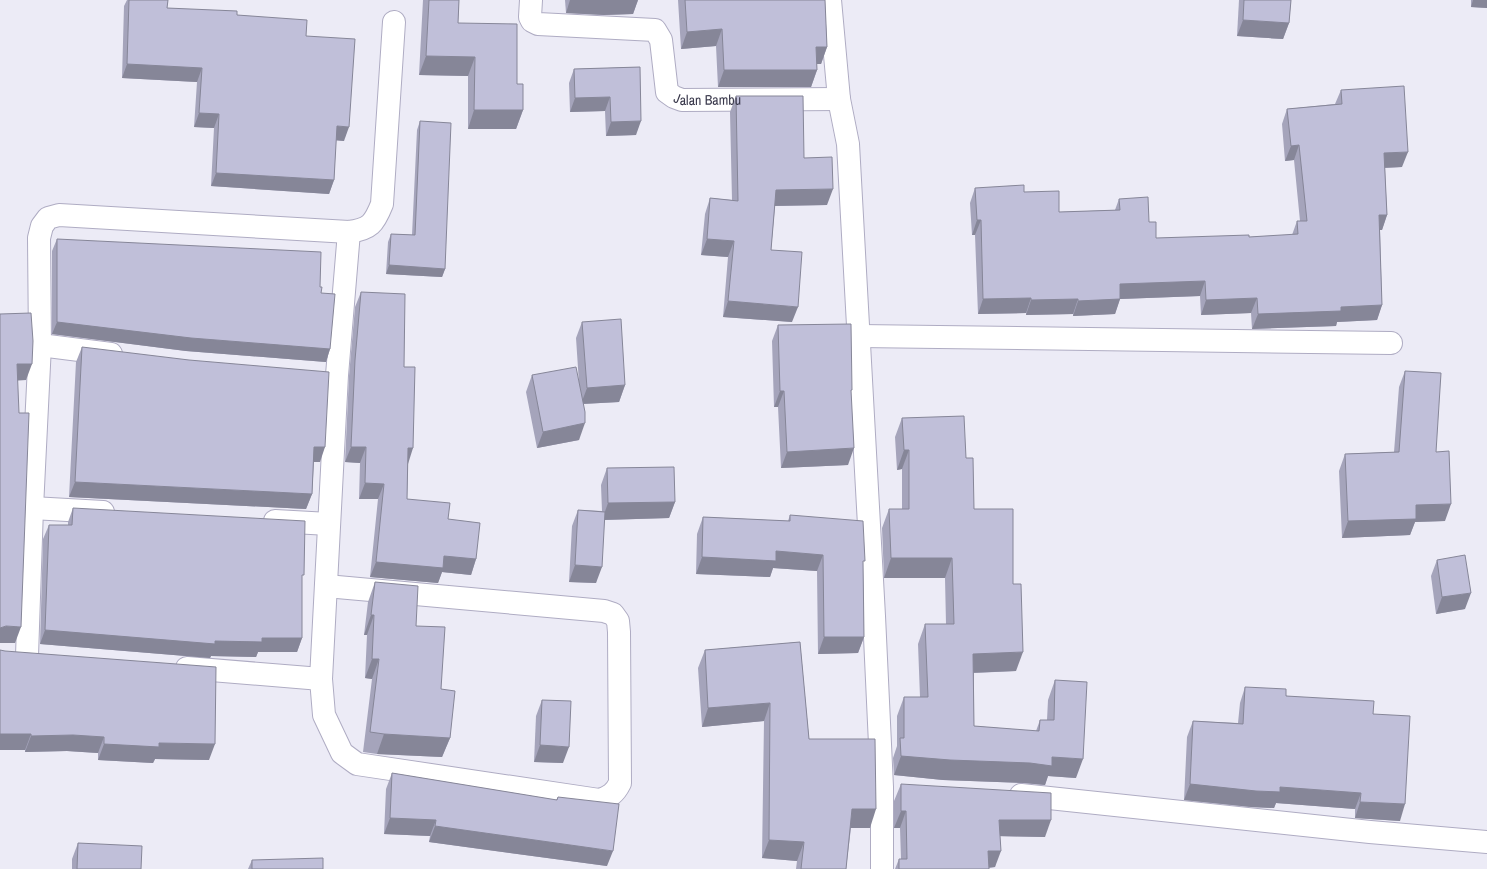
<svg xmlns="http://www.w3.org/2000/svg" width="1487" height="869" font-family="'Archivo Narrow',sans-serif">
<rect width="100%" height="100%" fill="#ecebf6"/>
<g fill="none" stroke-linecap="round" stroke-linejoin="round">
<defs>
<g id="minor">
<path id="s1" d="M 531,0 L 530,17 L 532,21 L 538,24 L 655,30 L 661,40 L 667,92 L 674,97 L 682,100 L 839,99"/>
<path d="M 830,0 L 839,99 L 848,144 L 874,616 L 882,787 L 882,869"/>
<path d="M 859,336 L 1391,343"/>
<path d="M 40,345 L 111,354"/>
<path d="M 32,508 L 103,512"/>
<path d="M 275,521 L 329,524"/>
<path d="M 27,656 L 32,508 L 40,345 L 39,238 L 42,226 L 48,218 L 59,215 L 349,232 C 370,229 374,224 382,204 L 394,22"/>
<path d="M 187,668 L 321,679 L 324,715 L 342,753 L 357,764 L 599,800 C 610,797 615,793 620,783 L 619,632 L 618,621 L 613,614 L 604,611 L 326,586"/>
<path d="M 321,679 L 337,375 L 349,232"/>
<path d="M 1021,795 L 1370,832 L 1487,842"/>
</g>
</defs>
<!-- minor casing -->
<use href="#minor" stroke="#afacc3" stroke-width="24"/>
<!-- minor -->
<use href="#minor" stroke="#fff" stroke-width="22"/>
</g>
<!-- wall -->
<g fill="#a5a4bb">
<path d="M 127,0 L 168,0 L 167,8 L 237,15 L 306,36 L 344,141 L 336,140 L 334,180 L 329,194 L 211,186 L 214,128 L 194,127 L 197,82 L 122,78 L 124,6 Z"/>
<path d="M 423,0 L 459,0 L 458,23 L 517,84 L 523,110 L 516,129 L 468,129 L 468,76 L 419,75 Z"/>
<path d="M 565,0 L 638,0 L 633,14 L 604,15 L 566,13 Z"/>
<path d="M 678,0 L 825,0 L 827,47 L 821,64 L 817,64 L 817,70 L 811,87 L 718,87 L 716,46 L 681,49 Z"/>
<path d="M 1239,0 L 1291,0 L 1289,23 L 1283,39 L 1237,36 Z"/>
<path d="M 1471,0 L 1487,0 L 1487,8 L 1471,7 Z"/>
<path d="M 640,67 L 636,135 L 606,136 L 605,111 L 570,112 L 569,83 L 574,69 Z"/>
<path d="M 1341,90 L 1402,167 L 1385,168 L 1387,215 L 1382,230 L 1380,230 L 1382,305 L 1377,320 L 1337,322 L 1336,326 L 1252,329 L 1251,313 L 1201,315 L 1200,296 L 1120,299 L 1115,314 L 1073,316 L 1073,314 L 1026,315 L 1026,313 L 978,314 L 975,235 L 972,235 L 970,203 L 975,188 L 1024,192 L 1059,212 L 1115,210 L 1119,199 L 1149,222 L 1156,238 L 1249,237 L 1292,235 L 1297,221 L 1300,221 L 1294,160 L 1285,161 L 1282,124 L 1287,109 L 1335,104 Z"/>
<path d="M 736,96 L 804,158 L 827,205 L 775,206 L 771,250 L 792,322 L 723,317 L 728,257 L 701,255 L 705,214 L 710,198 L 732,200 L 730,112 Z"/>
<path d="M 420,121 L 445,269 L 442,277 L 386,274 L 388,242 L 391,234 L 412,235 L 417,130 Z"/>
<path d="M 57,239 L 320,287 L 321,293 L 330,349 L 326,362 L 186,351 L 52,334 L 52,251 Z"/>
<path d="M 361,292 L 404,367 L 408,464 L 407,499 L 448,519 L 476,559 L 471,575 L 442,572 L 438,583 L 370,577 L 378,499 L 359,499 L 360,463 L 345,462 L 349,376 L 355,307 Z"/>
<path d="M 582,322 L 625,385 L 619,402 L 583,404 L 579,440 L 537,448 L 526,392 L 532,375 L 579,383 L 576,338 Z"/>
<path d="M 778,325 L 851,393 L 848,465 L 781,468 L 778,407 L 774,407 L 772,341 Z"/>
<path d="M 82,347 L 320,462 L 314,462 L 312,494 L 306,509 L 69,497 L 76,362 Z"/>
<path d="M 1405,371 L 1436,452 L 1445,521 L 1415,522 L 1410,535 L 1342,538 L 1339,471 L 1345,454 L 1394,452 L 1399,387 Z"/>
<path d="M 902,418 L 966,458 L 974,509 L 1013,584 L 1016,671 L 974,673 L 974,726 L 1036,731 L 1040,720 L 1047,720 L 1048,700 L 1055,680 L 1076,778 L 1048,776 L 1045,785 L 1024,783 L 943,780 L 894,775 L 893,758 L 897,746 L 897,716 L 904,697 L 920,697 L 918,644 L 925,624 L 946,624 L 945,578 L 884,578 L 882,528 L 889,509 L 902,509 L 902,469 L 897,470 L 895,437 Z"/>
<path d="M 607,468 L 675,502 L 669,518 L 604,520 L 596,583 L 569,582 L 572,526 L 578,510 L 602,511 L 601,485 Z"/>
<path d="M 73,508 L 302,580 L 302,638 L 297,652 L 258,652 L 256,657 L 211,656 L 210,658 L 40,644 L 43,539 L 49,525 L 68,525 L 68,522 Z"/>
<path d="M 790,515 L 863,567 L 864,637 L 858,653 L 818,654 L 817,571 L 773,568 L 770,577 L 696,574 L 697,534 L 703,517 L 788,521 Z"/>
<path d="M 1437,560 L 1465,609 L 1436,614 L 1431,576 Z"/>
<path d="M 375,582 L 416,626 L 441,689 L 450,738 L 442,757 L 377,754 L 363,752 L 372,679 L 365,678 L 367,635 L 364,635 L 368,602 Z"/>
<path d="M 800,642 L 809,739 L 870,828 L 851,828 L 846,869 L 796,869 L 797,861 L 762,858 L 764,721 L 702,727 L 698,668 L 705,650 Z"/>
<path d="M 0,650 L 209,760 L 155,759 L 153,763 L 98,760 L 98,753 L 67,751 L 25,752 L 25,750 L 0,750 Z"/>
<path d="M 1245,687 L 1373,714 L 1400,821 L 1355,818 L 1355,809 L 1276,803 L 1274,808 L 1251,807 L 1184,800 L 1187,737 L 1193,721 L 1238,723 L 1240,703 Z"/>
<path d="M 542,700 L 563,763 L 534,762 L 536,716 Z"/>
<path d="M 392,773 L 556,800 L 558,797 L 607,866 L 429,842 L 430,836 L 384,834 L 386,789 Z"/>
<path d="M 901,784 L 1045,837 L 1000,836 L 995,867 L 989,868 L 989,869 L 895,869 L 899,859 L 901,859 L 900,828 L 894,828 L 894,801 Z"/>
<path d="M 78,843 L 141,869 L 72,869 L 72,859 Z"/>
<path d="M 252,860 L 323,869 L 248,869 Z"/>
</g>
<!-- shaded-wall -->
<g fill="#868698">
<path d="M 570,0 L 638,0 L 633,14 L 604,15 L 566,13 Z"/>
<path d="M 1473,0 L 1487,0 L 1487,8 L 1471,7 Z"/>
<path d="M 1243,20 L 1289,23 L 1283,39 L 1237,36 Z"/>
<path d="M 722,29 L 716,46 L 681,49 L 687,32 Z"/>
<path d="M 816,47 L 827,47 L 821,64 L 810,64 Z"/>
<path d="M 426,56 L 475,57 L 468,76 L 419,75 Z"/>
<path d="M 127,64 L 202,68 L 197,82 L 122,78 Z"/>
<path d="M 724,70 L 817,70 L 811,87 L 718,87 Z"/>
<path d="M 610,97 L 605,111 L 570,112 L 575,98 Z"/>
<path d="M 474,110 L 523,110 L 516,129 L 468,129 Z"/>
<path d="M 199,113 L 219,114 L 214,128 L 194,127 Z"/>
<path d="M 641,121 L 636,135 L 606,136 L 611,122 Z"/>
<path d="M 337,126 L 349,127 L 344,141 L 332,140 Z"/>
<path d="M 1299,145 L 1294,160 L 1285,161 L 1291,146 Z"/>
<path d="M 1408,152 L 1402,167 L 1379,168 L 1384,153 Z"/>
<path d="M 216,173 L 334,180 L 329,194 L 211,186 Z"/>
<path d="M 833,189 L 827,205 L 770,206 L 776,190 Z"/>
<path d="M 1379,215 L 1387,215 L 1382,230 L 1374,230 Z"/>
<path d="M 977,220 L 981,220 L 975,235 L 972,235 Z"/>
<path d="M 707,239 L 734,241 L 728,257 L 701,255 Z"/>
<path d="M 389,265 L 445,269 L 442,277 L 386,274 Z"/>
<path d="M 1205,281 L 1200,296 L 1120,299 L 1115,314 L 1073,316 L 1078,301 L 1120,284 Z"/>
<path d="M 1031,298 L 1026,313 L 978,314 L 983,299 Z"/>
<path d="M 1257,298 L 1251,313 L 1201,315 L 1206,300 Z"/>
<path d="M 1078,299 L 1073,314 L 1026,315 L 1031,300 Z"/>
<path d="M 728,301 L 798,307 L 792,322 L 723,317 Z"/>
<path d="M 1382,305 L 1377,320 L 1337,322 L 1336,326 L 1252,329 L 1258,314 L 1341,307 Z"/>
<path d="M 57,322 L 330,349 L 326,362 L 186,351 L 52,334 Z"/>
<path d="M 17,364 L 32,364 L 26,380 L 11,381 Z"/>
<path d="M 625,385 L 619,402 L 581,404 L 587,388 Z"/>
<path d="M 780,391 L 784,391 L 778,407 L 774,407 Z"/>
<path d="M 585,423 L 579,440 L 537,448 L 543,432 Z"/>
<path d="M 314,447 L 325,447 L 320,462 L 309,462 Z"/>
<path d="M 351,447 L 366,447 L 360,463 L 345,462 Z"/>
<path d="M 408,448 L 413,448 L 408,464 Z"/>
<path d="M 854,448 L 848,465 L 781,468 L 787,452 Z"/>
<path d="M 904,450 L 909,450 L 902,469 L 897,470 Z"/>
<path d="M 75,482 L 312,494 L 306,509 L 69,497 Z"/>
<path d="M 365,483 L 384,484 L 378,499 L 359,499 Z"/>
<path d="M 675,502 L 669,518 L 602,520 L 608,503 Z"/>
<path d="M 1451,504 L 1445,521 L 1415,522 L 1410,535 L 1342,538 L 1348,521 L 1416,505 Z"/>
<path d="M 776,551 L 823,555 L 817,571 L 773,568 L 770,577 L 696,574 L 702,557 Z"/>
<path d="M 444,556 L 476,559 L 471,575 L 442,572 L 438,583 L 370,577 L 376,562 Z"/>
<path d="M 891,558 L 952,558 L 945,578 L 884,578 Z"/>
<path d="M 575,565 L 602,567 L 596,583 L 569,582 Z"/>
<path d="M 1471,593 L 1465,609 L 1436,614 L 1442,597 Z"/>
<path d="M 371,615 L 374,615 L 367,635 L 364,635 Z"/>
<path d="M 6,626 L 21,627 L 15,643 L 0,643 L 0,628 Z"/>
<path d="M 45,630 L 215,641 L 262,638 L 302,638 L 297,652 L 258,652 L 256,657 L 211,656 L 210,658 L 40,644 Z"/>
<path d="M 824,637 L 864,637 L 858,653 L 818,654 Z"/>
<path d="M 1023,652 L 1016,671 L 967,673 L 973,654 Z"/>
<path d="M 372,659 L 379,659 L 372,679 L 365,678 Z"/>
<path d="M 770,703 L 764,721 L 702,727 L 708,708 Z"/>
<path d="M 0,734 L 31,734 L 25,750 L 0,750 Z"/>
<path d="M 384,734 L 450,738 L 442,757 L 377,754 Z"/>
<path d="M 73,735 L 104,737 L 98,753 L 67,751 L 25,752 L 31,736 Z"/>
<path d="M 159,743 L 215,744 L 209,760 L 155,759 L 153,763 L 98,760 L 104,744 Z"/>
<path d="M 540,745 L 569,747 L 563,763 L 534,762 Z"/>
<path d="M 901,756 L 1052,757 L 1083,759 L 1076,778 L 1048,776 L 1045,785 L 1024,783 L 943,780 L 894,775 Z"/>
<path d="M 1190,784 L 1280,787 L 1361,793 L 1355,809 L 1276,803 L 1274,808 L 1251,807 L 1184,800 Z"/>
<path d="M 1360,802 L 1405,804 L 1400,821 L 1355,818 Z"/>
<path d="M 852,809 L 876,809 L 870,828 L 846,828 Z"/>
<path d="M 901,811 L 906,811 L 900,828 L 894,828 Z"/>
<path d="M 390,818 L 436,820 L 430,836 L 384,834 Z"/>
<path d="M 999,820 L 1051,820 L 1045,837 L 993,836 Z"/>
<path d="M 435,826 L 613,851 L 607,866 L 429,842 Z"/>
<path d="M 769,840 L 804,842 L 797,861 L 762,858 Z"/>
<path d="M 988,851 L 1001,851 L 995,867 L 982,868 Z"/>
</g>
<!-- building -->
<g fill="#c0bfd9" stroke="#868698">
<path d="M 129,0 L 168,0 L 167,8 L 237,11 L 237,15 L 307,20 L 306,36 L 355,39 L 349,127 L 337,126 L 334,180 L 216,173 L 219,114 L 199,113 L 202,68 L 127,64 Z"/>
<path d="M 429,0 L 459,0 L 458,23 L 517,24 L 517,84 L 523,84 L 523,110 L 474,110 L 475,57 L 426,56 Z"/>
<path d="M 685,0 L 825,0 L 827,47 L 816,47 L 817,70 L 724,70 L 722,29 L 687,32 Z"/>
<path d="M 1244,0 L 1291,0 L 1289,23 L 1243,20 Z"/>
<path d="M 640,67 L 641,121 L 611,122 L 610,97 L 575,98 L 574,69 Z"/>
<path d="M 1404,86 L 1408,152 L 1384,153 L 1387,215 L 1379,215 L 1382,305 L 1341,307 L 1341,311 L 1258,314 L 1257,298 L 1206,300 L 1205,281 L 1120,284 L 1120,299 L 1078,301 L 1078,299 L 1031,300 L 1031,298 L 983,299 L 981,220 L 977,220 L 975,188 L 1024,185 L 1024,192 L 1059,191 L 1059,212 L 1120,210 L 1119,199 L 1148,197 L 1149,222 L 1156,222 L 1156,238 L 1249,235 L 1249,237 L 1298,234 L 1297,221 L 1307,221 L 1299,145 L 1291,146 L 1287,109 L 1342,104 L 1341,90 Z"/>
<path d="M 736,96 L 803,96 L 804,158 L 832,157 L 833,189 L 776,190 L 771,250 L 802,252 L 798,307 L 728,301 L 734,241 L 707,239 L 710,198 L 738,201 Z"/>
<path d="M 420,121 L 451,123 L 445,269 L 389,265 L 391,234 L 415,235 Z"/>
<path d="M 57,239 L 321,252 L 320,287 L 322,287 L 321,293 L 335,294 L 330,349 L 191,338 L 57,322 Z"/>
<path d="M 361,292 L 405,294 L 404,367 L 415,367 L 413,448 L 408,448 L 407,499 L 450,503 L 448,519 L 480,523 L 476,559 L 444,556 L 443,568 L 376,562 L 384,484 L 365,483 L 366,447 L 351,447 L 355,360 Z"/>
<path d="M 31,313 L 33,341 L 32,364 L 17,364 L 19,413 L 29,413 L 21,627 L 6,626 L 0,628 L 0,314 Z"/>
<path d="M 621,319 L 625,385 L 587,388 L 582,322 Z"/>
<path d="M 851,324 L 852,390 L 851,390 L 854,448 L 787,452 L 784,391 L 780,391 L 778,325 Z"/>
<path d="M 82,347 L 189,360 L 329,372 L 325,447 L 314,447 L 312,494 L 75,482 Z"/>
<path d="M 576,367 L 585,412 L 585,423 L 543,432 L 532,375 Z"/>
<path d="M 1405,371 L 1441,373 L 1436,452 L 1449,451 L 1451,504 L 1416,505 L 1416,519 L 1348,521 L 1345,454 L 1399,452 Z"/>
<path d="M 964,416 L 966,458 L 973,458 L 974,509 L 1013,509 L 1013,584 L 1021,584 L 1023,652 L 973,654 L 974,726 L 1039,731 L 1040,720 L 1054,720 L 1055,680 L 1087,682 L 1083,759 L 1052,757 L 1052,766 L 1030,763 L 950,760 L 901,756 L 900,738 L 904,738 L 904,697 L 928,697 L 925,624 L 954,624 L 952,558 L 891,558 L 889,509 L 909,509 L 909,450 L 904,450 L 902,418 Z"/>
<path d="M 674,467 L 675,502 L 608,503 L 607,468 Z"/>
<path d="M 73,508 L 305,521 L 304,575 L 302,575 L 302,638 L 262,638 L 262,642 L 215,641 L 215,644 L 45,630 L 49,525 L 72,525 Z"/>
<path d="M 578,510 L 605,512 L 602,567 L 575,565 Z"/>
<path d="M 790,515 L 863,521 L 865,561 L 863,561 L 864,637 L 824,637 L 823,555 L 776,551 L 776,561 L 702,557 L 703,517 L 790,521 Z"/>
<path d="M 1465,555 L 1471,593 L 1442,597 L 1437,560 Z"/>
<path d="M 375,582 L 418,586 L 416,626 L 445,627 L 441,689 L 455,691 L 450,738 L 384,734 L 370,732 L 379,659 L 372,659 L 374,615 L 371,615 Z"/>
<path d="M 800,642 L 809,739 L 875,739 L 876,809 L 852,809 L 846,869 L 801,869 L 804,842 L 769,840 L 770,703 L 708,708 L 705,650 Z"/>
<path d="M 0,650 L 5,651 L 216,667 L 215,744 L 159,743 L 159,747 L 104,744 L 104,737 L 73,735 L 31,736 L 31,734 L 0,734 Z"/>
<path d="M 1245,687 L 1286,689 L 1286,696 L 1374,701 L 1373,714 L 1410,716 L 1405,804 L 1360,802 L 1361,793 L 1280,787 L 1280,792 L 1256,791 L 1190,784 L 1193,721 L 1243,724 Z"/>
<path d="M 542,700 L 571,701 L 569,747 L 540,745 Z"/>
<path d="M 392,773 L 557,800 L 558,797 L 619,804 L 613,851 L 435,826 L 436,820 L 390,818 Z"/>
<path d="M 901,784 L 1051,793 L 1051,820 L 999,820 L 1001,851 L 988,851 L 989,869 L 899,869 L 899,859 L 907,859 L 906,811 L 901,811 Z"/>
<path d="M 78,843 L 142,846 L 141,869 L 77,869 Z"/>
<path d="M 323,858 L 323,869 L 252,869 L 252,860 Z"/>
</g>
<g text-anchor="middle" dominant-baseline="central" stroke-width="3" stroke-linejoin="round" paint-order="stroke">
<!-- street labels -->
<g font-size="14" fill="#39384b" stroke="#fff">
<text stroke="none"><textPath href="#s1" startOffset="252">Jalan Bambu</textPath></text>
</g>
</g>
</svg>
